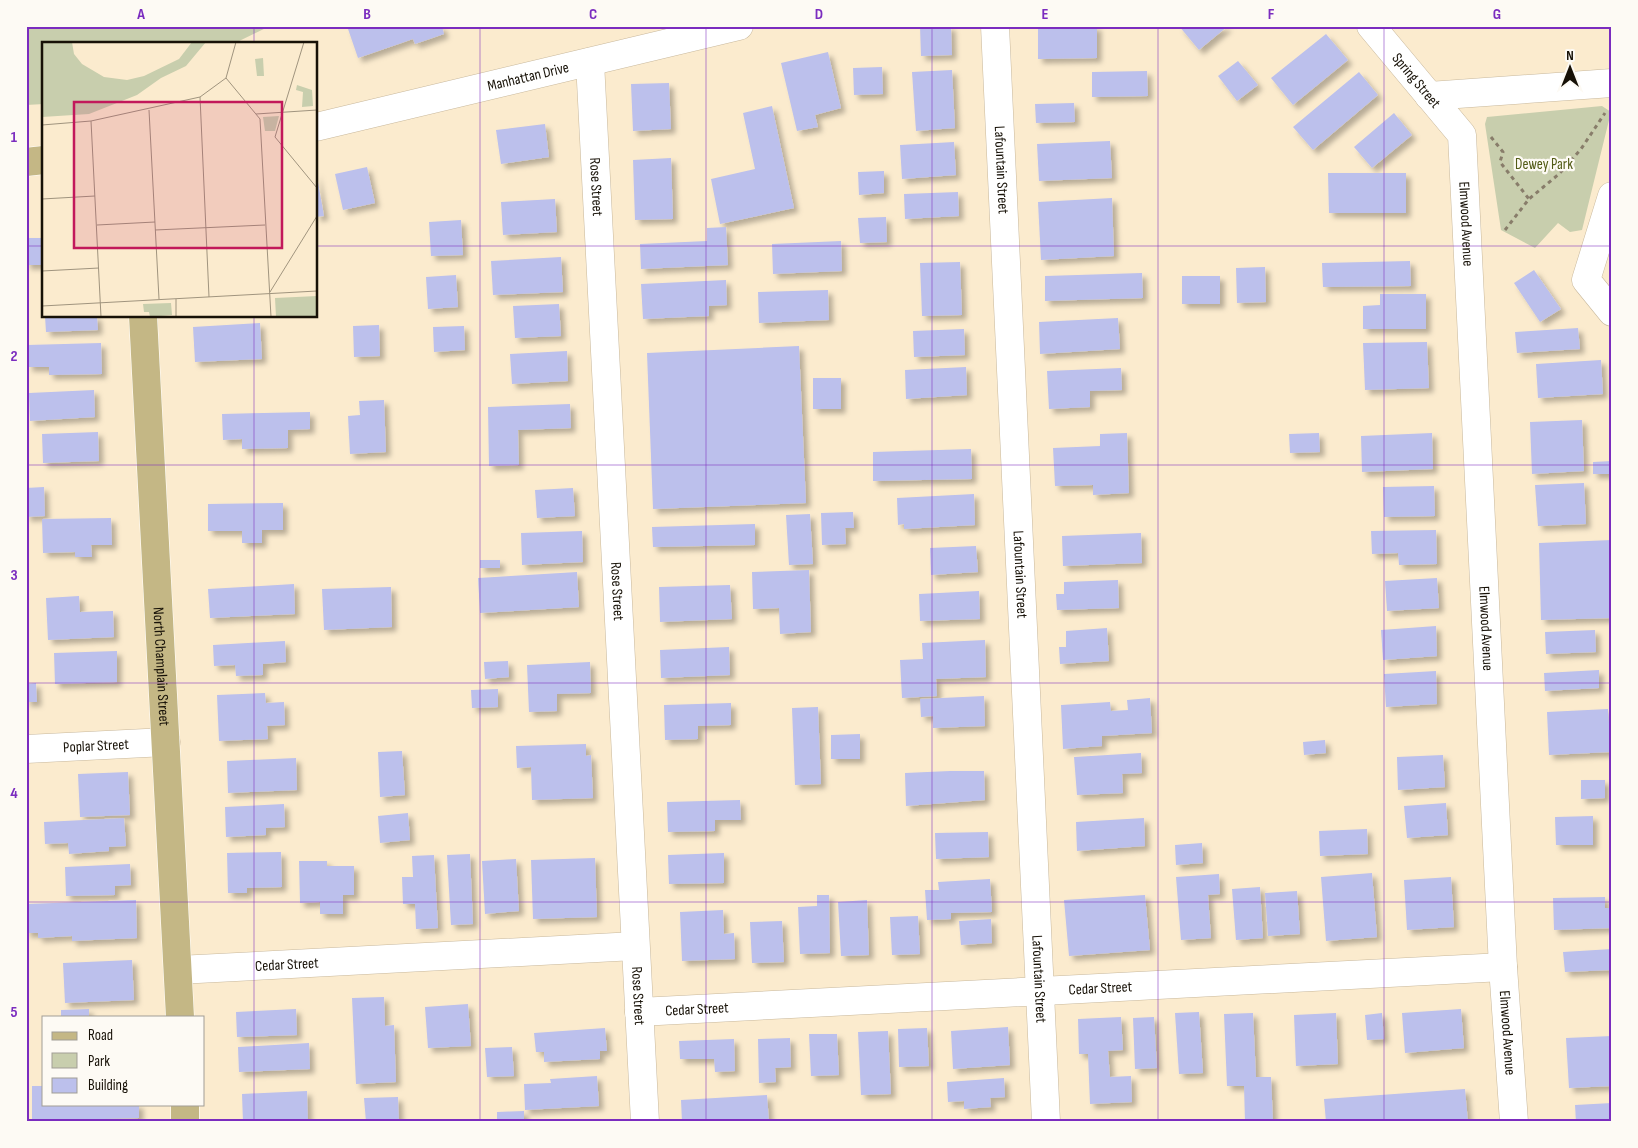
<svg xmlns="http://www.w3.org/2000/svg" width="1638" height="1148" font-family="'Sofia Sans Condensed',sans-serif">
<defs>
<filter id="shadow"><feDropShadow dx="4.5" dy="4.5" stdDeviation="2.5" flood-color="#0004"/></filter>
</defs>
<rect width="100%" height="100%" fill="#fbebce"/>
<!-- green -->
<g fill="#c8cead">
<path d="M 26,26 L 270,26 L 233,44 L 44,44 L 44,104 L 26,105 Z"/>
<path d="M 1602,106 L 1611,112 L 1582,230 L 1570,232 L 1558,223 L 1535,248 L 1501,230 L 1485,124 L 1487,117 Z"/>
</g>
<!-- building -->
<g fill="#bcc0ec" filter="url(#shadow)">
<path d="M 347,26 L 442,26 L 444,34 L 415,44 L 413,39 L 358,58 Z"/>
<path d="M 920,26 L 951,26 L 952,55 L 921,56 Z"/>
<path d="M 1038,26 L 1097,26 L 1097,58 L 1038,59 Z"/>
<path d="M 1179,26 L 1228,26 L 1199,50 Z"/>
<path d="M 1326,34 L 1348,60 L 1293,105 L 1271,78 Z"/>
<path d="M 828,52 L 841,108 L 815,115 L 818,127 L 797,131 L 781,63 Z"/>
<path d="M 1238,61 L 1258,85 L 1237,101 L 1218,76 Z"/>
<path d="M 882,67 L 883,94 L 854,95 L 853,68 Z"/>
<path d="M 952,70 L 955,128 L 916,131 L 912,72 Z"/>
<path d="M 1147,71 L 1148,96 L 1092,97 L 1092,72 Z"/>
<path d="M 1359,72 L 1378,95 L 1313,150 L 1293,127 Z"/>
<path d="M 669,83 L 671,129 L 633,131 L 631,84 Z"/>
<path d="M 1074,103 L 1075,122 L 1036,123 L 1035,104 Z"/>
<path d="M 772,106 L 794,208 L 720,224 L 711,179 L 755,169 L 743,113 Z"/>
<path d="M 1394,113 L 1412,135 L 1372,168 L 1354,147 Z"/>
<path d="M 545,124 L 549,157 L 501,164 L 496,130 Z"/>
<path d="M 1110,141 L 1112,178 L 1039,181 L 1037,144 Z"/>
<path d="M 954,142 L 956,175 L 902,179 L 900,145 Z"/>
<path d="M 671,158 L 673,219 L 635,220 L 633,160 Z"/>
<path d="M 367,167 L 375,203 L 343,210 L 335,174 Z"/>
<path d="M 316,171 L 324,216 L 316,217 Z"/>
<path d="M 884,171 L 884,193 L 859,195 L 858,172 Z"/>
<path d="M 1328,173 L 1406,173 L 1406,213 L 1329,213 Z"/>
<path d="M 958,192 L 959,216 L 905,219 L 904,194 Z"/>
<path d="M 1112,198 L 1114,256 L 1041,260 L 1038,202 Z"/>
<path d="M 555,199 L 557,232 L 503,235 L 501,202 Z"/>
<path d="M 886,217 L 887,242 L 860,243 L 858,218 Z"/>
<path d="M 461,220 L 463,255 L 431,256 L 429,222 Z"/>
<path d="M 726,227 L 728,265 L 641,269 L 640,244 L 707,241 L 707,228 Z"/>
<rect x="26" y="238" width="18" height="27"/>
<path d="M 841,241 L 842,271 L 773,274 L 772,244 Z"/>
<path d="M 561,257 L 563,292 L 493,295 L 491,261 Z"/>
<path d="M 1410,261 L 1411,286 L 1323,287 L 1322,263 Z"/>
<path d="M 960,262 L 962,315 L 922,316 L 920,263 Z"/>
<path d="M 1265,267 L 1266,302 L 1237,303 L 1236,268 Z"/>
<path d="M 1534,270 L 1561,309 L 1540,322 L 1514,283 Z"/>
<path d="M 1142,273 L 1143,298 L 1045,301 L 1045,276 Z"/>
<path d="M 456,275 L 458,307 L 428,309 L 426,277 Z"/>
<rect x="1182" y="276" width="38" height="28"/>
<path d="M 726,280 L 727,305 L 709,306 L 709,316 L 643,319 L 641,284 Z"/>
<path d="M 828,290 L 829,320 L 759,323 L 758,292 Z"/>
<path d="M 1380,294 L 1426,294 L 1426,329 L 1363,329 L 1363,306 L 1380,305 Z"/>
<path d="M 559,304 L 561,336 L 515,338 L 513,306 Z"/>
<path d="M 45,316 L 97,316 L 98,330 L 46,332 Z"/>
<path d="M 1118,318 L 1120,349 L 1040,354 L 1039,322 Z"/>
<path d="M 260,323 L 262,359 L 195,362 L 193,327 Z"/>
<path d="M 379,325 L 380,356 L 354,357 L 353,326 Z"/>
<path d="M 464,326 L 465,350 L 434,352 L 433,327 Z"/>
<path d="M 1578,328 L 1580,349 L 1517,353 L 1515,332 Z"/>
<path d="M 964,329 L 965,355 L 914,357 L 913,331 Z"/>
<path d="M 1427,342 L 1429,388 L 1365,390 L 1363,343 Z"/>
<path d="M 101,343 L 102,374 L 49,375 L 49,367 L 28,367 L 27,345 Z"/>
<path d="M 799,346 L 806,503 L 653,509 L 647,353 Z"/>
<path d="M 567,351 L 568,381 L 512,384 L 510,354 Z"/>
<path d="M 1601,360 L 1603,394 L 1538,398 L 1536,364 Z"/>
<path d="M 966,367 L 967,395 L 906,399 L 905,370 Z"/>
<path d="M 1121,368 L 1122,390 L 1090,391 L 1090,407 L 1049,409 L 1047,371 Z"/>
<rect x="813" y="378" width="28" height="31"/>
<path d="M 94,390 L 95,417 L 30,421 L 29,393 Z"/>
<path d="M 384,400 L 386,452 L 350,454 L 348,416 L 360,415 L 359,401 Z"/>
<path d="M 570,404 L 571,428 L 518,430 L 519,465 L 489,466 L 488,407 Z"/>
<path d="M 310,412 L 310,429 L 288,430 L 288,448 L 242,449 L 242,439 L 223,440 L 222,414 Z"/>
<path d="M 1582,420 L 1584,471 L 1532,474 L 1530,422 Z"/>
<path d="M 98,432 L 99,461 L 43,463 L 42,434 Z"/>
<path d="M 1127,433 L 1129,493 L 1093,495 L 1093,485 L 1055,486 L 1053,448 L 1100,446 L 1100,434 Z"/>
<path d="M 1319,433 L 1320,452 L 1290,453 L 1289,434 Z"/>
<path d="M 1432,433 L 1433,469 L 1362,472 L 1361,436 Z"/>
<path d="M 971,449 L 972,479 L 873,481 L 873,452 Z"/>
<path d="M 1612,461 L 1612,474 L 1593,474 L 1593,462 Z"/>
<path d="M 1584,483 L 1586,524 L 1538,526 L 1535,485 Z"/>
<path d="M 1434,486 L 1435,516 L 1384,517 L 1383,487 Z"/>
<path d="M 44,487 L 45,516 L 26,517 L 26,488 Z"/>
<path d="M 573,488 L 575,516 L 537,518 L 535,490 Z"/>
<path d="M 974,494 L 975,525 L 904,529 L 904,524 L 898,525 L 897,498 Z"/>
<path d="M 283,503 L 283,530 L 262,530 L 262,543 L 242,543 L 242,531 L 208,531 L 208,504 Z"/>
<path d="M 853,512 L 854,528 L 845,528 L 846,544 L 822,545 L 821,513 Z"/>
<path d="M 810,514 L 813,564 L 789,565 L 786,515 Z"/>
<path d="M 111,518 L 112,545 L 91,545 L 92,557 L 75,557 L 75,552 L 43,553 L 42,519 Z"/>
<path d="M 755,524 L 755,545 L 653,547 L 652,527 Z"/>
<path d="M 1436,530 L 1437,564 L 1399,565 L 1398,553 L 1372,554 L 1371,531 Z"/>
<path d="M 582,531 L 583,562 L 522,565 L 521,533 Z"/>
<path d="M 1141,533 L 1142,563 L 1063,566 L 1062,536 Z"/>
<path d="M 1612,540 L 1612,618 L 1541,620 L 1539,543 Z"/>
<path d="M 976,546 L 978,572 L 931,575 L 930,548 Z"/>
<rect x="480" y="560" width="20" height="8"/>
<path d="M 809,570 L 811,632 L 780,634 L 779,608 L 753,609 L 752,572 Z"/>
<path d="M 577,572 L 579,607 L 480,613 L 478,578 Z"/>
<path d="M 1437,578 L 1439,608 L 1387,611 L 1385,581 Z"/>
<path d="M 1118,580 L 1119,608 L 1057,610 L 1056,594 L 1064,594 L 1064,582 Z"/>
<path d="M 294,584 L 295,614 L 210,618 L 208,589 Z"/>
<path d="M 730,585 L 732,619 L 660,622 L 659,587 Z"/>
<path d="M 391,587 L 392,627 L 324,630 L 322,589 Z"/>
<path d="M 979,591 L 980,619 L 920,621 L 919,594 Z"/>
<path d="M 79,596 L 80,612 L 113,611 L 114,637 L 48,640 L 46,598 Z"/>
<path d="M 1436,626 L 1437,656 L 1383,660 L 1381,630 Z"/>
<path d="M 1107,628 L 1109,661 L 1060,664 L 1059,647 L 1066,647 L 1066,631 Z"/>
<path d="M 1595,630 L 1596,652 L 1546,654 L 1545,632 Z"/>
<path d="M 985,640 L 986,677 L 936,679 L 937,696 L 902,698 L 900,660 L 923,659 L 922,643 Z"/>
<path d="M 285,641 L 286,662 L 263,664 L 263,675 L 236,676 L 235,665 L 214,666 L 213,645 Z"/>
<path d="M 729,647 L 730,675 L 661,678 L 660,650 Z"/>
<path d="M 117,651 L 117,682 L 55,684 L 54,653 Z"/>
<path d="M 508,661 L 509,677 L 485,679 L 484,662 Z"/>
<path d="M 590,662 L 591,693 L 557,694 L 557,711 L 529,712 L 527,665 Z"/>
<path d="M 1599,670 L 1599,688 L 1545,691 L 1544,673 Z"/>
<path d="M 1436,671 L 1437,704 L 1386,707 L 1384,674 Z"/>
<path d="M 36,683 L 37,702 L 26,702 L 26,684 Z"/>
<path d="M 498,689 L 498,707 L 472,708 L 471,690 Z"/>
<path d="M 265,693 L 266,703 L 284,702 L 285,725 L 267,726 L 268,739 L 219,741 L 217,695 Z"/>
<path d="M 984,696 L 985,726 L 933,728 L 933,716 L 921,717 L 920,699 Z"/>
<path d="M 1150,698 L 1152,733 L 1102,736 L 1102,746 L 1063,749 L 1061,705 L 1110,702 L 1111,711 L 1128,710 L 1127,700 Z"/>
<path d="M 731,703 L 731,725 L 698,726 L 698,739 L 665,740 L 664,705 Z"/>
<path d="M 818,707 L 821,784 L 795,785 L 792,708 Z"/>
<path d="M 1608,709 L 1611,752 L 1549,755 L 1547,712 Z"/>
<path d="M 860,734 L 860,759 L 831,759 L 831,735 Z"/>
<path d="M 1325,740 L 1326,753 L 1304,755 L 1303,742 Z"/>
<path d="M 586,744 L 586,756 L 591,755 L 593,798 L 532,800 L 531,767 L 517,768 L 516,746 Z"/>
<path d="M 402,751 L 405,795 L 380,797 L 378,752 Z"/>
<path d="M 1141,753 L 1142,773 L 1122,774 L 1123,793 L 1077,795 L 1074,757 Z"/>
<path d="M 1443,755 L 1445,787 L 1398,790 L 1397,757 Z"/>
<path d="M 296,758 L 297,790 L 228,793 L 227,761 Z"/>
<path d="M 950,771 L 984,771 L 985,800 L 906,806 L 905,773 Z"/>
<path d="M 128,772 L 130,815 L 80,817 L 78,774 Z"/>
<path d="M 1581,780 L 1605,780 L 1605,798 L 1581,799 Z"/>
<path d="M 740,800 L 741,820 L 715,820 L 715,831 L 668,832 L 667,802 Z"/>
<path d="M 1446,803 L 1448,835 L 1407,838 L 1404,806 Z"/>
<path d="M 284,804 L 285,827 L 266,828 L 266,835 L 226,837 L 225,807 Z"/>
<path d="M 408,813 L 410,840 L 380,843 L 378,816 Z"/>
<path d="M 1593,816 L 1593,845 L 1556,845 L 1555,817 Z"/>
<path d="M 124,818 L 126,846 L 109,847 L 109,851 L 69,854 L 68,843 L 45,844 L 44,822 Z"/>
<path d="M 1144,818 L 1145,846 L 1077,851 L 1076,822 Z"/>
<path d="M 1367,829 L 1368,854 L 1320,856 L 1319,831 Z"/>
<path d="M 988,832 L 989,857 L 936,859 L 935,833 Z"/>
<path d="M 1202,843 L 1203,863 L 1176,865 L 1175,845 Z"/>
<path d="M 281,852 L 282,887 L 247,888 L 247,893 L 228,893 L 227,853 Z"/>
<path d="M 724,853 L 724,883 L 669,884 L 668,855 Z"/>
<path d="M 470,854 L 473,924 L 451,925 L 447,855 Z"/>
<path d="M 434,855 L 438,928 L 416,929 L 415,904 L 403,904 L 402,877 L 413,877 L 412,856 Z"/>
<path d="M 595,858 L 597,917 L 533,919 L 531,860 Z"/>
<path d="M 516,859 L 519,911 L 485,914 L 482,861 Z"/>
<path d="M 299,861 L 327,861 L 327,866 L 354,866 L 354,895 L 343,895 L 343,914 L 320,914 L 320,902 L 300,903 Z"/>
<path d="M 130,864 L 131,885 L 115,886 L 115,895 L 66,896 L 65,867 Z"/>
<path d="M 1372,873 L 1377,937 L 1326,941 L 1321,877 Z"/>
<path d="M 1219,874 L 1220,894 L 1208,895 L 1211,938 L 1181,940 L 1176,877 Z"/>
<path d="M 1451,877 L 1454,927 L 1407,930 L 1404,880 Z"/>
<path d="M 990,879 L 992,912 L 951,913 L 951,919 L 927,920 L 925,890 L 939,890 L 938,882 Z"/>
<path d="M 1260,887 L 1263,938 L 1236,940 L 1232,889 Z"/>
<path d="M 1297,891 L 1300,934 L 1268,936 L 1265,893 Z"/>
<path d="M 817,895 L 829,895 L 830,953 L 800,954 L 798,907 L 817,906 Z"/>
<path d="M 1145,895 L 1150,950 L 1069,956 L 1064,900 Z"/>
<path d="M 1605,897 L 1605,908 L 1612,908 L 1612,928 L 1554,930 L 1553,898 Z"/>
<path d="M 136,900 L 137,938 L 72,941 L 72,936 L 38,938 L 38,933 L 26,933 L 26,904 Z"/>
<path d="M 867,900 L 869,955 L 841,956 L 838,902 Z"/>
<path d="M 723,910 L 724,934 L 734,933 L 735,959 L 682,961 L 680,912 Z"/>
<path d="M 918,916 L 920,954 L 892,955 L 890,917 Z"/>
<path d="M 991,919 L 992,943 L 961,945 L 959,921 Z"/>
<path d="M 782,921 L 784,962 L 752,963 L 750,922 Z"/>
<path d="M 1612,949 L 1612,970 L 1565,972 L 1563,952 Z"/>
<path d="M 132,960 L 134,1000 L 65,1003 L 63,963 Z"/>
<path d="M 384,997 L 385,1026 L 394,1025 L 396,1082 L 356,1084 L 352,998 Z"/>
<path d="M 468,1004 L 471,1046 L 428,1048 L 425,1007 Z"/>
<path d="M 89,1009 L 89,1017 L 61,1017 L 61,1010 Z"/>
<path d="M 296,1009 L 297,1035 L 237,1037 L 236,1012 Z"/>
<path d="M 1461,1009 L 1464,1048 L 1405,1053 L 1402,1013 Z"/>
<path d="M 1199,1012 L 1203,1073 L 1179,1074 L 1175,1013 Z"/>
<path d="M 1253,1013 L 1256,1077 L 1271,1077 L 1273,1122 L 1245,1122 L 1244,1086 L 1227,1086 L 1224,1014 Z"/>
<path d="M 1336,1013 L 1338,1064 L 1296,1066 L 1294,1015 Z"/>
<path d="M 1382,1013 L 1384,1039 L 1367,1040 L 1365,1015 Z"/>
<path d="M 1121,1017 L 1123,1050 L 1108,1051 L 1110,1077 L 1131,1076 L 1132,1102 L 1090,1104 L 1088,1054 L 1079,1054 L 1078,1019 Z"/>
<path d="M 1154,1017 L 1157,1068 L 1135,1069 L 1133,1018 Z"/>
<path d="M 1008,1027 L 1010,1065 L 953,1069 L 951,1031 Z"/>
<path d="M 605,1028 L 607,1051 L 600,1051 L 600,1059 L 544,1062 L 544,1052 L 536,1052 L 534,1033 Z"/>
<path d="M 927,1028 L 929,1066 L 899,1067 L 898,1029 Z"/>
<path d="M 888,1031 L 891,1094 L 861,1095 L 858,1032 Z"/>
<path d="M 809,1034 L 837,1034 L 839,1075 L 811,1076 Z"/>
<path d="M 1612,1036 L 1612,1086 L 1569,1088 L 1566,1038 Z"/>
<path d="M 790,1038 L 791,1067 L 775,1068 L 776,1082 L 759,1083 L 758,1039 Z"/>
<path d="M 734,1039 L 735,1071 L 715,1072 L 714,1059 L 680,1059 L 679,1041 Z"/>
<path d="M 309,1043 L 310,1069 L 239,1072 L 238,1047 Z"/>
<path d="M 512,1047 L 514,1076 L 487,1077 L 485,1048 Z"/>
<path d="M 597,1076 L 599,1106 L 525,1110 L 524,1084 L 551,1083 L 550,1079 Z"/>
<path d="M 1004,1078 L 1005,1097 L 990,1098 L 991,1107 L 964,1109 L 964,1101 L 948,1102 L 947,1082 Z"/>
<path d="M 32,1086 L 44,1086 L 44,1104 L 139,1104 L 139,1118 L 32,1121 Z"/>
<path d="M 1465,1089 L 1468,1122 L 1326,1122 L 1324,1099 Z"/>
<path d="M 307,1091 L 308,1121 L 243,1122 L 242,1094 Z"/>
<path d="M 767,1095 L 769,1122 L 682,1122 L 681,1100 Z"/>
<path d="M 398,1097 L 399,1122 L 366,1122 L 364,1098 Z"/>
<path d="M 1612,1103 L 1612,1122 L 1576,1122 L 1575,1105 Z"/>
<path d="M 524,1111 L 524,1122 L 497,1122 L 497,1112 Z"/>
</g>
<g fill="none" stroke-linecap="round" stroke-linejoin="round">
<defs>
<g id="minor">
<path id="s1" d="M 995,26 L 1046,1122"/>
<path id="s2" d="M 590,62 L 645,1122"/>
<path d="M 1429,96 L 1612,83"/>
<path d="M 1612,196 L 1586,280 L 1612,312"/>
<path id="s3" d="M 26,749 L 166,742"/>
<path id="s4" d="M 178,970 L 635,946"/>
<path id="s5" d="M 639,1012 L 1503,967"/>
</g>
<g id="tertiary">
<path id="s6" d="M 1371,26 L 1462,135 L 1503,967 L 1514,1122"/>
<path id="s7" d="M 316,127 L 739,26"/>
</g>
<g id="primary">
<path d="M 26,162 L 44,160"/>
<path id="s8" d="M 143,316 L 180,1017"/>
<path d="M 185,1104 L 185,1122"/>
</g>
</defs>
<!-- minor casing -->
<use href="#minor" stroke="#c8b89c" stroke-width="29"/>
<!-- tertiary casing -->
<use href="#tertiary" stroke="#c8b89c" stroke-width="29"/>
<!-- primary casing -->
<use href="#primary" stroke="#fff" stroke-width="29"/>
<!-- path -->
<g stroke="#887d6a" stroke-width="3" stroke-dasharray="4 4" stroke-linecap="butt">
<path d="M 1491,137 L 1503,152 L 1500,162 L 1529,199"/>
<path d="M 1505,230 L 1529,199 L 1559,174 L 1581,149 L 1605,113"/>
</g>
<!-- minor -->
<use href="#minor" stroke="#fff" stroke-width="28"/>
<!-- tertiary -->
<use href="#tertiary" stroke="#fff" stroke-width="28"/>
<!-- primary -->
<use href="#primary" stroke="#c4b785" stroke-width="28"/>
</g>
<!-- grid -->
<path fill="none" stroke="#7b2cbf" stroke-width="1" stroke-opacity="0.55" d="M 254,26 L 254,44M 480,26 L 480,1122M 706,26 L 706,1122M 932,26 L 932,1122M 1158,26 L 1158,1122M 1384,26 L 1384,1122M 26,246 L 44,246M 316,246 L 1612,246M 254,316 L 254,1122M 26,465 L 1612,465M 26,683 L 1612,683M 26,902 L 1612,902"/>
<g text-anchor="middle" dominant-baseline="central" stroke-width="4.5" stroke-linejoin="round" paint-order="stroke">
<!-- street labels -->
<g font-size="15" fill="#171107" stroke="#fdfaf4">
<text stroke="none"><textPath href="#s7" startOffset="218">Manhattan Drive</textPath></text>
<text stroke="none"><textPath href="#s6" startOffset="71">Spring Street</textPath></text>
<text stroke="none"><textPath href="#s1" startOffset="144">Lafountain Street</textPath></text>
<text stroke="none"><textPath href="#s2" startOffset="125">Rose Street</textPath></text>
<text stroke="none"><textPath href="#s6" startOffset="231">Elmwood Avenue</textPath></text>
<text stroke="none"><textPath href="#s1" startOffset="549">Lafountain Street</textPath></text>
<text stroke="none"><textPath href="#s2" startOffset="530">Rose Street</textPath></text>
<text stroke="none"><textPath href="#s6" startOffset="636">Elmwood Avenue</textPath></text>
<text stroke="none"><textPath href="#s8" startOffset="351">North Champlain Street</textPath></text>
<text stroke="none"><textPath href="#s3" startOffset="70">Poplar Street</textPath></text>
<text stroke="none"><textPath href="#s4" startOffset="109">Cedar Street</textPath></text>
<text stroke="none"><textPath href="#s1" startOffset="954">Lafountain Street</textPath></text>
<text stroke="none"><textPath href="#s5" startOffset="462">Cedar Street</textPath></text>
<text stroke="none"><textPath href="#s2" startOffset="935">Rose Street</textPath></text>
<text stroke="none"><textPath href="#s5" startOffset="58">Cedar Street</textPath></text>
<text stroke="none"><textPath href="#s6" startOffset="1041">Elmwood Avenue</textPath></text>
</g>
<!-- park labels -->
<g font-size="15" fill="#515a14" stroke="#fdfaf4">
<text x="1544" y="164">Dewey Park</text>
</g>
</g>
<!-- overview -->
<g transform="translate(42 42)">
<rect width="275" height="275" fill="#fbebce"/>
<path d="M 0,0 L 30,0 L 32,12 L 40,22 L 62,35 L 85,38 L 102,34 L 137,17 L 150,0 L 164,0 L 144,24 L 119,36 L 95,53 L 47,72 L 0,75 ZM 221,16 L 222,34 L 215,34 L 213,17 ZM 255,43 L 270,48 L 271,64 L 260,65 L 261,50 L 254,48 ZM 237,74 L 233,89 L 223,89 L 221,75 ZM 275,254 L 275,275 L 234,275 L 233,256 ZM 129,261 L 130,273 L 108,275 L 107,270 L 102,270 L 101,262 Z" fill="#c8cead"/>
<path fill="none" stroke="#a0947e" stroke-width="1" d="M 262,0 L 233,95 L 275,146M 184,36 L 218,77 L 229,275M 158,55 L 167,255M 107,68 L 117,257M 214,72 L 275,68M 49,79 L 158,55 L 184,36 L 194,0M 0,83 L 49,79 L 59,275M 0,157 L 53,154M 55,183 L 113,180M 113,188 L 223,183M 0,229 L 57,226M 228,250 L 275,174M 134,257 L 134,275M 0,264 L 275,249"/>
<path fill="#c2185b" fill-opacity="0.15" stroke="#c2185b" stroke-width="2.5" d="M 32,60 L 240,60 L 240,206 L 32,206 Z"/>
<rect width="275" height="275" fill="none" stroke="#171107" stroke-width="2.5"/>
</g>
<!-- border -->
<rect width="1638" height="1148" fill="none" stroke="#fdfaf4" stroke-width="55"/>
<!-- legend -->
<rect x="42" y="1016" width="162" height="90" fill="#fdfaf4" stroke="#a19d95"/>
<rect x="52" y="1032" width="25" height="8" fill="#c4b785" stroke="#a19d95"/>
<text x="88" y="1040" font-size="15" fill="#171107">Road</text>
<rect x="52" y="1053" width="25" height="15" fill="#c8cead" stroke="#a19d95"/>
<text x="88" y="1066" font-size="15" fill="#171107">Park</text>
<rect x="52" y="1078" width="25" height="15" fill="#bcc0ec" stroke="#a19d95"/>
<text x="88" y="1090" font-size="15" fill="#171107">Building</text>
<!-- north arrow -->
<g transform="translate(1570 68)" stroke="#fdfaf4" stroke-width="4" paint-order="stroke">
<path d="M0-4L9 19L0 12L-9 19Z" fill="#171107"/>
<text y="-8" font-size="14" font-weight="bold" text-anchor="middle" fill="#171107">N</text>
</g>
<rect x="28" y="28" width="1582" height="1092" fill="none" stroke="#7b2cbf" stroke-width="2"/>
<g font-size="16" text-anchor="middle" font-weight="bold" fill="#7b2cbf">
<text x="141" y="19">A</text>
<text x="367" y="19">B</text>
<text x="593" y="19">C</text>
<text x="819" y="19">D</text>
<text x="1045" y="19">E</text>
<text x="1271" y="19">F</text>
<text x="1497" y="19">G</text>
<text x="14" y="142">1</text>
<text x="14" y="361">2</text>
<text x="14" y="580">3</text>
<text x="14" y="798">4</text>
<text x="14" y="1017">5</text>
</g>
</svg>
